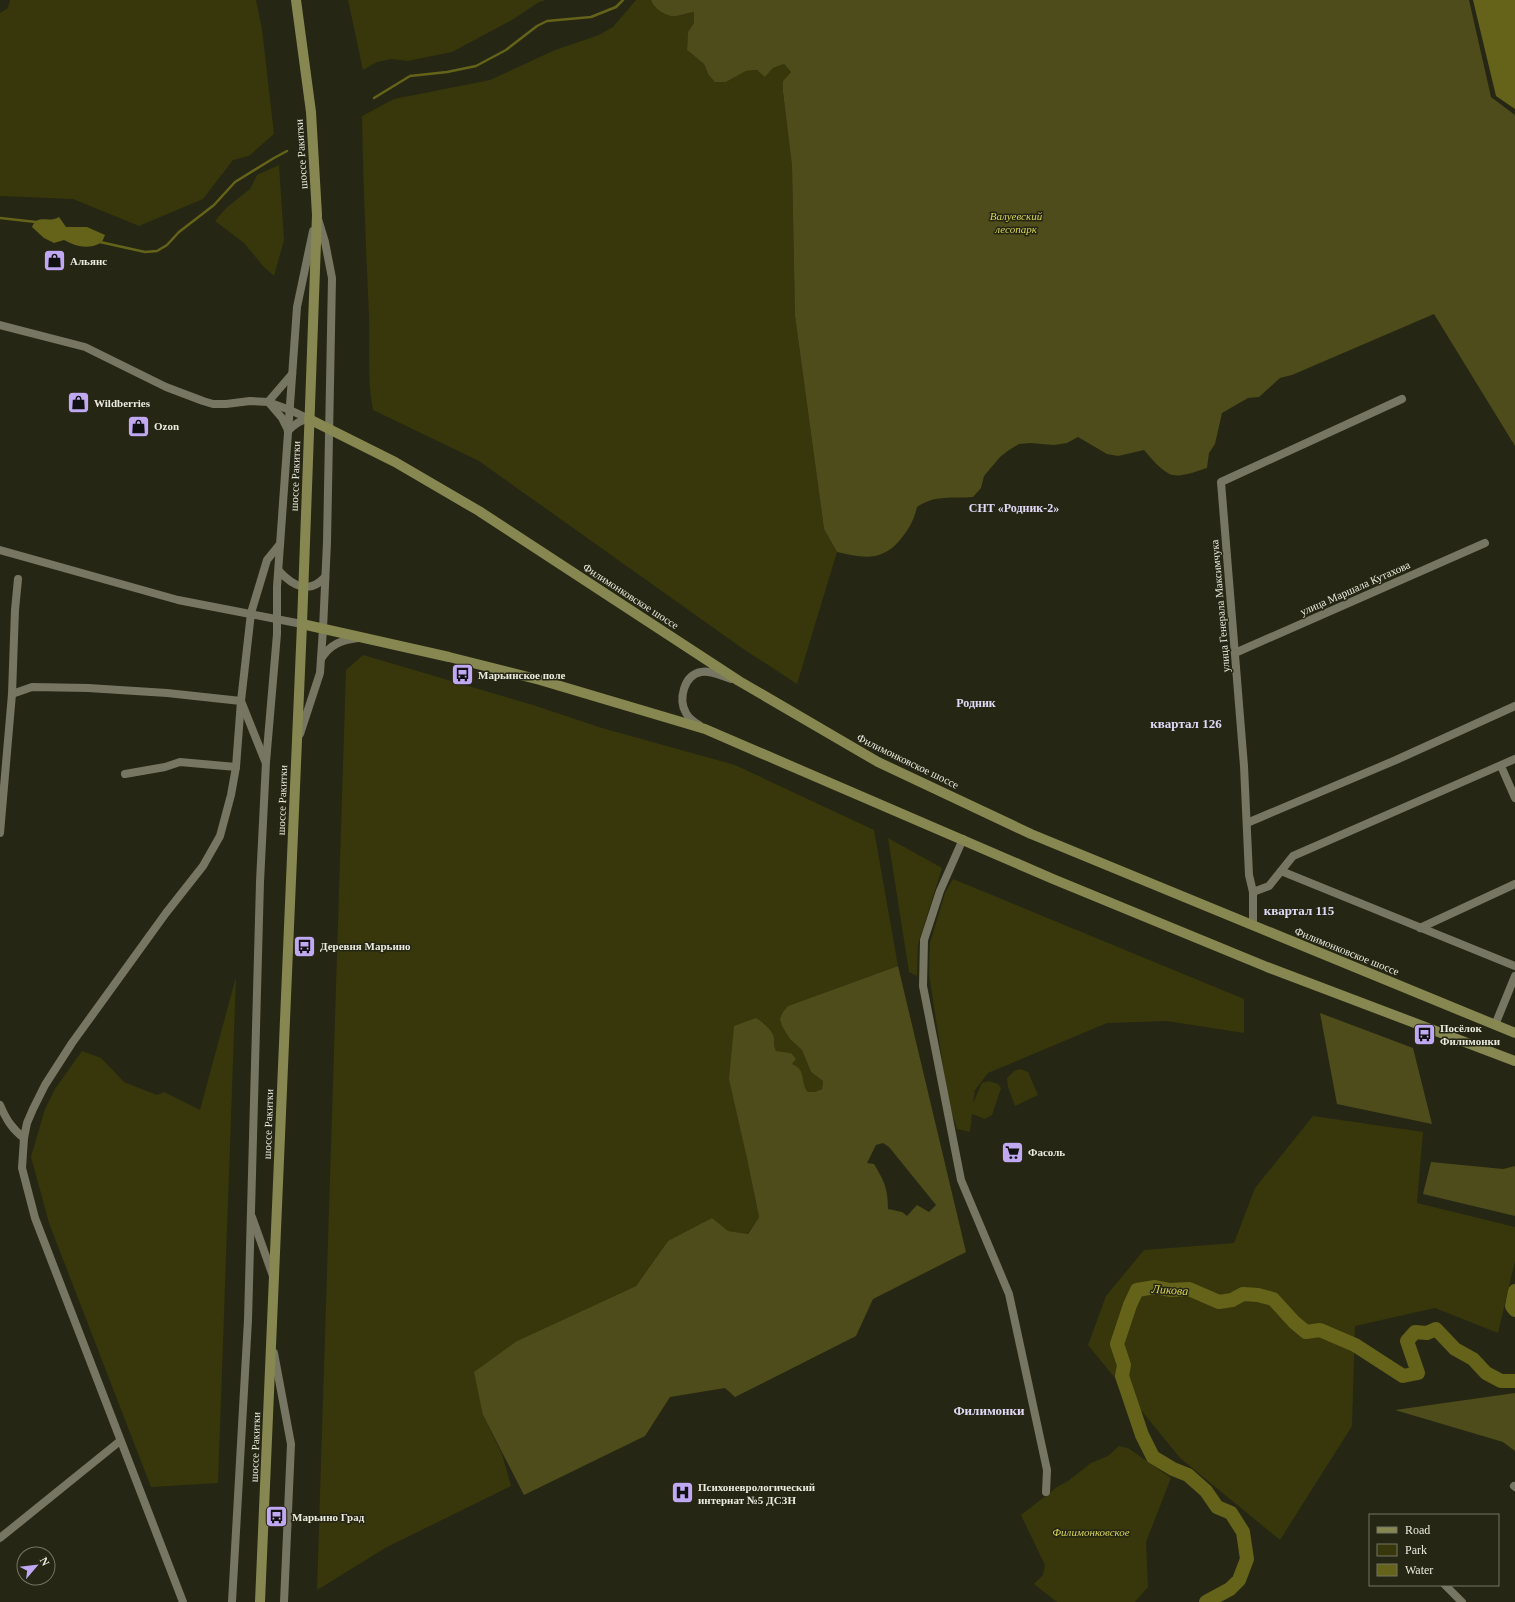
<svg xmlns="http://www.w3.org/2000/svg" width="1515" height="1602" font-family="Georgia,serif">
<rect width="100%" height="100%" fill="#262614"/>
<!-- green -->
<g fill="#37370b">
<path d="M 10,0 L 256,0 L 262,29 L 274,134 L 249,156 L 233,160 L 203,199 L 139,226 L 73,199 L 0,196 L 0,13 L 8,8 Z"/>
<path d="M 348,0 L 546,0 L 539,2 L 512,20 L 452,52 L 407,61 L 392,59 L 377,62 L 363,70 Z"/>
<path d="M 636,0 L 651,0 C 653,7 663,15 671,16 C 678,17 687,14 694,12 L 694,23 L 688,33 L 687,50 L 704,64 L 708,74 L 726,82 L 746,71 L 758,70 L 765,77 L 773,68 L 784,64 L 791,72 L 783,81 L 783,92 L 792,166 L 795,316 L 824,529 L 837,552 L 797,684 L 739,646 L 479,461 L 373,410 C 367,379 370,347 369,316 C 366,249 363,182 362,116 L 394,99 L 490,80 L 555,50 L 599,35 L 613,27 Z"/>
<path d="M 279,165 L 284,240 L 274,276 L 263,266 L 244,243 L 215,221 L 226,208 L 250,189 L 257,175 Z"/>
<path d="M 363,655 L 533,705 L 602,728 L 735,765 L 874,830 L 898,966 L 788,1006 L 790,1039 L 802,1050 L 811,1072 L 823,1081 L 822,1089 L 815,1092 L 808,1092 L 804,1087 L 802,1073 L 792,1064 L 791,1053 L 776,1051 C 773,1045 775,1045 774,1039 C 774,1032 767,1026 763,1022 L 746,1154 L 759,1217 L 747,1234 L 728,1231 L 668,1241 L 636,1286 L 517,1341 L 483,1415 L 502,1454 L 511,1486 L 387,1547 L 317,1590 L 346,670 Z"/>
<path d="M 888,838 L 942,868 L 918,944 L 917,976 L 909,972 Z"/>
<path d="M 953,879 L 1244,999 L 1244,1033 L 1167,1021 L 1107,1023 L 988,1073 L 975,1090 L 973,1103 L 982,1083 L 989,1081 L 998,1084 L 1001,1088 L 992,1115 L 985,1119 L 972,1114 L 970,1132 L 957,1129 L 948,1099 L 929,974 L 930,943 L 945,893 Z"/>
<path d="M 236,977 L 218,1483 L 151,1487 L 49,1223 L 31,1157 L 45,1109 L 55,1089 L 82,1051 L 101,1058 L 124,1082 L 157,1095 L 164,1092 L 200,1110 Z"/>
<path d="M 1020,1069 L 1028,1072 L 1038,1095 L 1015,1106 L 1008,1087 L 1007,1078 L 1014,1071 Z"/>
<path d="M 1313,1116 L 1423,1132 L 1417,1203 L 1515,1227 L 1515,1261 L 1498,1333 L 1435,1308 L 1355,1326 L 1352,1426 L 1280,1540 L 1180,1458 L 1088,1345 L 1106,1296 L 1144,1250 L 1234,1243 L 1255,1188 Z"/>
<path d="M 1119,1446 L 1128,1448 L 1171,1478 L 1146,1542 L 1148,1587 L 1135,1602 L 1057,1602 L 1034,1584 L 1043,1575 L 1045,1565 L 1021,1515 L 1057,1487 L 1068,1481 L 1091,1463 L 1108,1456 Z"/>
</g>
<!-- forest -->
<g fill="#4d4c1a" fill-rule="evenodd">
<path d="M 651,0 L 1469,0 L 1491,97 L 1515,115 L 1515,446 L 1434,314 L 1292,375 L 1280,378 L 1259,397 L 1248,398 L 1222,413 L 1215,444 L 1209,453 L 1207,468 C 1197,471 1183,477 1173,475 C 1163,473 1150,457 1144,450 L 1118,456 L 1107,454 L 1078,437 L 1067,443 L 1054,445 L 1030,443 L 1019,444 L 1009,450 L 1000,457 L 984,476 L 981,488 L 973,497 C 952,499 936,494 917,507 C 914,520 909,529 900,540 C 882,562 862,558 837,552 L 824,529 L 795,316 L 792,166 L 783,92 L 783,81 L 791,72 L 784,64 L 773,68 L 765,77 L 757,70 L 746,71 L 726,82 L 715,82 L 708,74 L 704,64 L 687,50 L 688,32 L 694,23 L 694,12 C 687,13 678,17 671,16 C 663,15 653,7 651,0 Z"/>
<path d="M 898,966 L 966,1252 L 873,1299 L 856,1336 L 735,1397 L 725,1388 L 670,1397 L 645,1436 L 524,1495 L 483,1415 L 474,1372 L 517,1341 L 636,1286 L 668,1241 L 712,1218 L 728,1231 L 748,1234 L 759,1217 L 746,1154 L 729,1079 L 734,1026 L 756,1018 C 763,1022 773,1030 774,1038 C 775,1045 773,1044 776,1051 L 791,1053 L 796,1059 L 792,1064 C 808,1071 799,1081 808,1092 L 815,1092 L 822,1089 L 823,1081 L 811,1072 L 802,1050 L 790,1039 L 782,1026 L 780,1019 L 783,1012 L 788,1006 ZM 883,1143 L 889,1147 L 936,1205 L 929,1212 L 917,1205 L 907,1216 L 902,1212 L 888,1209 C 888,1188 884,1181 874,1164 L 867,1163 L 876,1145 Z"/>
<path d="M 1320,1013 L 1413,1048 L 1432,1124 L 1337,1104 Z"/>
<path d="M 1431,1162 L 1503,1169 L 1515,1166 L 1515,1216 L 1423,1194 Z"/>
<path d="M 1515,1393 L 1515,1451 L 1503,1442 L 1395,1410 Z"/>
</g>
<!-- water -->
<g fill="#646319">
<path d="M 1473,0 L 1515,0 L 1515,109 L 1496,96 Z"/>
<path d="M 59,217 L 66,227 L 87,227 L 105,235 L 102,242 C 89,250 77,247 64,240 L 54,243 L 44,238 L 32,227 C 38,213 48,224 59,217 Z"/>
</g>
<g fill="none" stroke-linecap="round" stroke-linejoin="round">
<!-- stream -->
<g stroke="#646319" stroke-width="2.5">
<path d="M 374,98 L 410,76 L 447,72 L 476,66 L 506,50 L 537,26 L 547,21 L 591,17 L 616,7 L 623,0"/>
<path d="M 0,218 L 36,222"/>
<path d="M 100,242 L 145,252 L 157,251 L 167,245 L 179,232 L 214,205 L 235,182 L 274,158 L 287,151"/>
</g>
<!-- river -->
<g stroke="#646319" stroke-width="14">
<path d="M 1515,1291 L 1512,1306 L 1515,1310"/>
<path d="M 1206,1602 L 1230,1589 L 1239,1580 L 1247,1559 L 1243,1532 L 1231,1513 L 1217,1507 L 1206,1491 L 1188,1475 L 1173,1469 L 1153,1457 L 1142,1435 L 1122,1376 L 1124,1365 L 1117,1344 L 1130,1305 L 1137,1290 L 1155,1287 L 1170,1290 L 1189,1289 L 1219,1302 L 1232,1300 L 1243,1294 L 1258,1295 L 1273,1299 L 1294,1322 L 1306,1332 L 1320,1330 L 1355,1345 L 1403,1376 L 1418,1373 L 1407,1341 L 1415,1332 L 1427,1333 L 1436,1329 L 1455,1349 L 1473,1359 L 1486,1373 L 1501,1381 L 1515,1381"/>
</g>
<!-- minor -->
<g stroke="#767662" stroke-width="8">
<path d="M 0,325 L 85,347 L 166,387 L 203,401 L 213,404 L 226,404 L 250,401 L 268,402 L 290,410 L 309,419"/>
<path d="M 268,402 L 292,374"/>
<path d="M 270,404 L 282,418 L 288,430"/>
<path d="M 288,431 C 294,424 300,420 309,419"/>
<path d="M 0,550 L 178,600 L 302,624"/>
<path d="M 279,571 C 293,586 309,595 325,577"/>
<path d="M 1235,653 L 1485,543"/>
<path d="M 321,659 C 330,644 342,640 358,638"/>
<path d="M 12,694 L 32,687 L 88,688 L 167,693 L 241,701 L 265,761"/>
<path d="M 699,725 C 694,722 689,719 686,713 C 678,699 684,675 701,672 C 711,670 721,676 731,679"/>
<path d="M 300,734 L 320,673 L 323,629 L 327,542 L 332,278 L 325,242 L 318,219"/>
<path d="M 1501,766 L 1515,798"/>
<path d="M 125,774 L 165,767 L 180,762 L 236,767"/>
<path d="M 1247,823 L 1396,760 L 1515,706"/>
<path d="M 0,833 L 12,694 L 15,610 L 18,579"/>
<path d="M 963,839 L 940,891 L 924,940 L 923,986 L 961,1180 L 1009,1294 L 1047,1470 L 1046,1492"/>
<path d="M 1281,871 L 1293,856 L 1515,759"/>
<path d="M 1253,892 L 1269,886 L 1281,871 L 1515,966"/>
<path d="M 1253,925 L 1253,892 L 1249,875 L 1244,766 L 1221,482 L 1402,399"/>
<path d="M 1420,928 L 1515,884"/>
<path d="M 1495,1025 L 1515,976"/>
<path d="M 0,1105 C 6,1119 12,1129 24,1138"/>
<path d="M 252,1217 L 273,1276"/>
<path d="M 274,1353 L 291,1444 L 284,1602"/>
<path d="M 1514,1486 L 1515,1487"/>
<path d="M 0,1538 L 120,1441"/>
<path d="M 1445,1585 L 1462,1602"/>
<path d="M 183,1602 L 35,1218 L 22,1168 L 24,1138 L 27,1123 L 33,1109 L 45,1085 L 72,1043 L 166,913 L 203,866 L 220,836 L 231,795 L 236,767 L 241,701 L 251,613 L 267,560 L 280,544"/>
<path d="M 232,1602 L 248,1320 L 260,882 L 266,762 L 277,634 L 277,587 L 297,307 L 313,231"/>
</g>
<!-- major -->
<g stroke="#878751" stroke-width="10">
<path d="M 309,419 L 395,462 L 479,511 L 739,681 L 878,762 L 1031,834 L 1515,1033"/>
<path d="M 302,624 L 449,657 L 540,680 L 705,729 L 1053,879 L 1267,967 L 1515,1061"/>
<path d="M 260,1602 L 302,624 L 317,215 L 311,112 L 296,0"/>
</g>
</g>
<!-- icons -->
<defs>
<symbol id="shop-square" viewBox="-11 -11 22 22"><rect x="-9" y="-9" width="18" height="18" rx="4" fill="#c0a8f3" stroke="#262614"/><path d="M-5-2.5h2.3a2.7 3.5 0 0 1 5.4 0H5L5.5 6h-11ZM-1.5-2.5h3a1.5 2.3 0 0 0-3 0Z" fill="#111"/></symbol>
<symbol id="bus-square" viewBox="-11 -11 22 22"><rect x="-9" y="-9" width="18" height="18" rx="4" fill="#c0a8f3" stroke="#262614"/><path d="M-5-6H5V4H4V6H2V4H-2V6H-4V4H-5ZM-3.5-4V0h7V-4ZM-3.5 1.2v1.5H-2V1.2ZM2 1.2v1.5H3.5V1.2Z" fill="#111"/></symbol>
<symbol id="supermarket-square" viewBox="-11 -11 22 22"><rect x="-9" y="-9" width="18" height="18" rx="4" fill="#c0a8f3" stroke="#262614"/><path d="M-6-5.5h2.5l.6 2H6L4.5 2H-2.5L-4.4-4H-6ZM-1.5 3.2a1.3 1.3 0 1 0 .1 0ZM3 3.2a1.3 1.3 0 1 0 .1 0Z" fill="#111"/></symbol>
<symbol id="hospital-square" viewBox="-11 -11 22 22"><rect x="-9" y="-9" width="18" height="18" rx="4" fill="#c0a8f3" stroke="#262614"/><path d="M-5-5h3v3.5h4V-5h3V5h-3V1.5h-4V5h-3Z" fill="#111"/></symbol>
</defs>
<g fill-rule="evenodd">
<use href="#shop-square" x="42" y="248" width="25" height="25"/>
<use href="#shop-square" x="66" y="390" width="25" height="25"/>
<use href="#shop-square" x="126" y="414" width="25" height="25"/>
<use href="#bus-square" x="450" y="662" width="25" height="25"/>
<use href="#bus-square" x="292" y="934" width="25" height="25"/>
<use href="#bus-square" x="1412" y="1022" width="25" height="25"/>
<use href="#supermarket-square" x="1000" y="1140" width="25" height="25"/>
<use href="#hospital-square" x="670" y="1480" width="25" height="25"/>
<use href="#bus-square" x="264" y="1504" width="25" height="25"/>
</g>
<g text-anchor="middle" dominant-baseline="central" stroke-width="3" stroke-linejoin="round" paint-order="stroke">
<!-- street labels -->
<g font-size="11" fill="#eaeadf" stroke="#262614">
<text transform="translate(301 154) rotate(-94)">шоссе Ракитки</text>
<text transform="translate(295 476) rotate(-88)">шоссе Ракитки</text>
<text transform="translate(1355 588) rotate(-24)">улица Маршала Кутахова</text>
<text transform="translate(631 596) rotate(33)">Филимонковское шоссе</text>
<text transform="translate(1220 606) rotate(-95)">улица Генерала Максимчука</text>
<text transform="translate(908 761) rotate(26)">Филимонковское шоссе</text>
<text transform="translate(282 800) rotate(-88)">шоссе Ракитки</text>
<text transform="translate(1347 951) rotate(22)">Филимонковское шоссе</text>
<text transform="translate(268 1124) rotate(-88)">шоссе Ракитки</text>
<text transform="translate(255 1447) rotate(-88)">шоссе Ракитки</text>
</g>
<!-- park labels -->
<g font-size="11" font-style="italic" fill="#d5d456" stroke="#262614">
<text x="1016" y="216">Валуевский<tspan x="1016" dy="13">лесопарк</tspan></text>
<text x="1091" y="1532">Филимонковское</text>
</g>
<!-- poi labels -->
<g font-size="11" font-weight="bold" fill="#eaeadf" stroke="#262614" text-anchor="start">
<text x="70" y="261">Альянс</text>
<text x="94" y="403">Wildberries</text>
<text x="154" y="426">Ozon</text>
<text x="478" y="675">Марьинское поле</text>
<text x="320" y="946">Деревня Марьино</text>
<text x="1440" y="1028">Посёлок<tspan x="1440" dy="13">Филимонки</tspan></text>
<text x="1028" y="1152">Фасоль</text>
<text x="698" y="1487">Психоневрологический<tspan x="698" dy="13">интернат №5 ДСЗН</tspan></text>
<text x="292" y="1517">Марьино Град</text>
</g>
<!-- neighbourhood labels -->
<g font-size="12" font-weight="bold" fill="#e0d8f5" stroke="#262614">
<text x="1014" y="508">СНТ «Родник-2»</text>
<text x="976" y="703">Родник</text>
</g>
<!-- water labels -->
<g font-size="12" font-style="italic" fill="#d4d355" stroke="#262614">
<text transform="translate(1170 1290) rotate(4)">Ликова</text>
</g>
<!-- quarter labels -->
<g font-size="13" font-weight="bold" fill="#e0d8f5" stroke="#262614">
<text x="1186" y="723">квартал 126</text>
<text x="1299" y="910">квартал 115</text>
<text x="989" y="1410">Филимонки</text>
</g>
</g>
<!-- legend -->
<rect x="1369" y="1514" width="130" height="72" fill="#262614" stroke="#747465"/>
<rect x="1377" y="1527" width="20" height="6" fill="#878751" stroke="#747465"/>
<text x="1405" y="1534" font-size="12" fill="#eaeadf">Road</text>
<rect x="1377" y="1544" width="20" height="12" fill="#37370b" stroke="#747465"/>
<text x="1405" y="1554" font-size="12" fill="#eaeadf">Park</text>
<rect x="1377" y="1564" width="20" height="12" fill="#646319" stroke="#747465"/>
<text x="1405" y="1574" font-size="12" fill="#eaeadf">Water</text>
<!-- north arrow -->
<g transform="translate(36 1566) rotate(62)"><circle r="19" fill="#262614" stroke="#747465"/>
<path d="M0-3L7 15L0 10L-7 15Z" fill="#c0a8f3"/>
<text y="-6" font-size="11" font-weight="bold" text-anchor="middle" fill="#eaeadf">N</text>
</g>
</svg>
